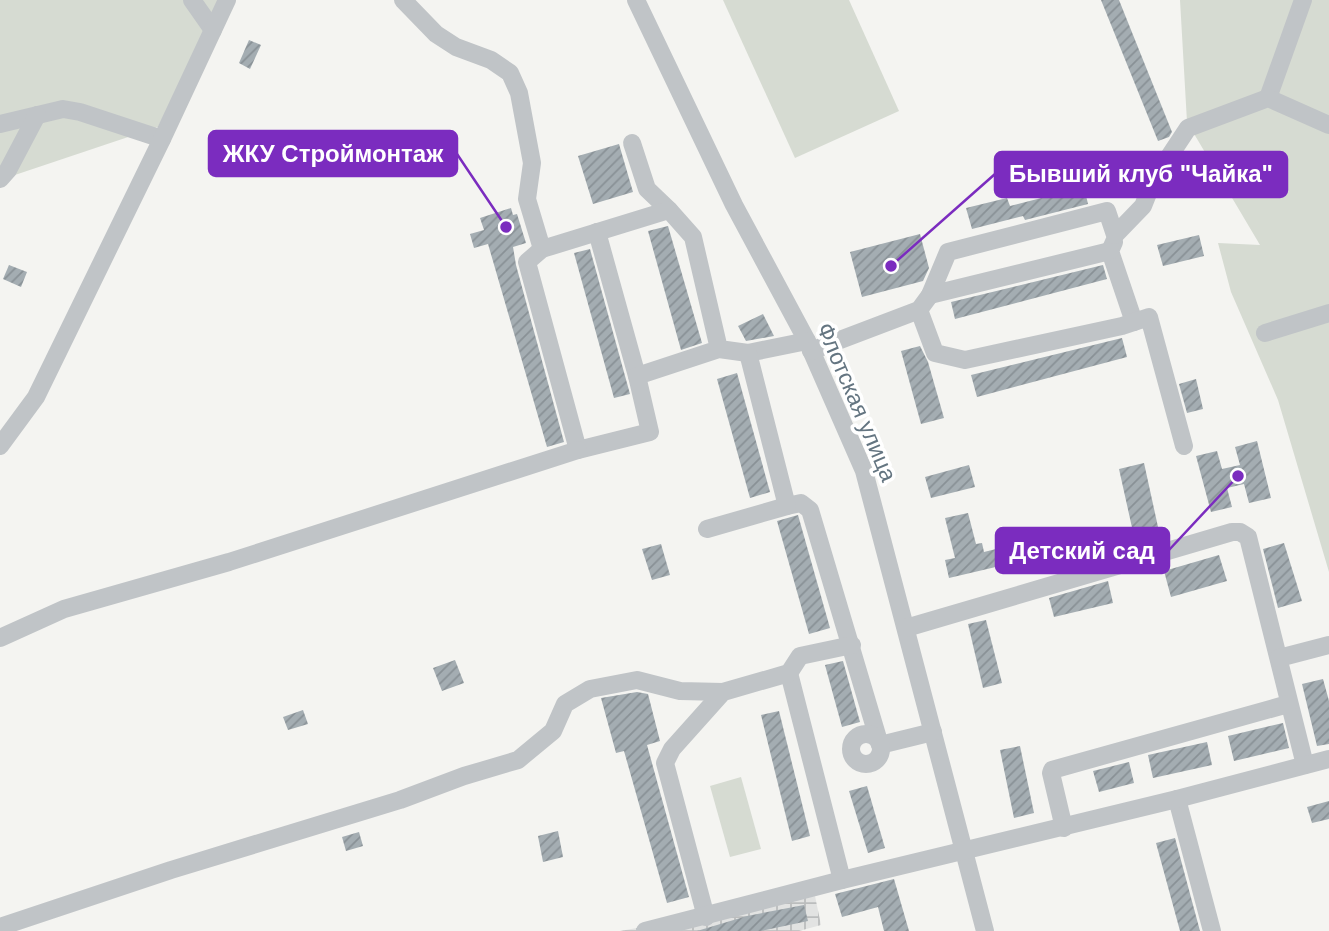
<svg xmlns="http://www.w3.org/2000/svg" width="1329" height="931" font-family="Arial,sans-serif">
<defs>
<pattern id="industrial-grid" width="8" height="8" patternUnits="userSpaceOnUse" patternTransform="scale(1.75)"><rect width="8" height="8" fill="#e2e3e2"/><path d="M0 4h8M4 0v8" fill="none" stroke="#bbbdbd"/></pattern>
<pattern id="building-hatch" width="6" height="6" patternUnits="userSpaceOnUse" patternTransform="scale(1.75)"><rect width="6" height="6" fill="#a4adb2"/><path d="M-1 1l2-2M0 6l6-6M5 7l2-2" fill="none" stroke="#899196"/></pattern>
</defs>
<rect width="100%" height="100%" fill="#f4f4f1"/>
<!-- industrial -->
<path fill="url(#industrial-grid)" d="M 815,896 L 821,925 L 799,931 L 620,931 Z"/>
<!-- garden -->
<g fill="#d6dbd2">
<path d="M 0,0 L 221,0 L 158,127 L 0,180 Z"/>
<path d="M 723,0 L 849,0 L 899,111 L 795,158 Z"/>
<path d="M 1180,0 L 1329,0 L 1329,572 L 1278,400 L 1231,292 L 1218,243 L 1260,245 L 1187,122 Z"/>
<path d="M 741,777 L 761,849 L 730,857 L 710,786 Z"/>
</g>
<!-- building -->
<g fill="url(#building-hatch)">
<path d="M 1101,0 L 1119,0 L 1172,132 L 1169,137 L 1158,141 Z"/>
<path d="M 249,40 L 261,45 L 250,69 L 239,63 Z"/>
<path d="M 619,144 L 633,192 L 593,204 L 578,156 Z"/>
<path d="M 1084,187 L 1088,204 L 1025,220 L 1023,216 L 972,229 L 966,208 L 1007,198 L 1010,206 Z"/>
<path d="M 511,208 L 513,215 L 517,214 L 526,243 L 513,247 L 516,265 L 564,442 L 547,447 L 488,244 L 474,248 L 470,234 L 484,230 L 480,218 Z"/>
<path d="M 668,226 L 702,343 L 681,350 L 648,231 Z"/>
<path d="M 920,234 L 929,268 L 923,281 L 862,297 L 850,252 Z"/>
<path d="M 1199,235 L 1204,256 L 1163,266 L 1157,245 Z"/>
<path d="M 590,249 L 630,394 L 614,398 L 574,253 Z"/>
<path d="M 9,265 L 27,272 L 21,287 L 3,279 Z"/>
<path d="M 1103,265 L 1107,279 L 955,319 L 951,302 Z"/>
<path d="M 763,314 L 774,336 L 746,341 L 738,326 Z"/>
<path d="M 1122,338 L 1127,357 L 977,397 L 971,375 Z"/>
<path d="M 920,346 L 928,362 L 944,418 L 921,424 L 901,351 Z"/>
<path d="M 737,373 L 770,492 L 750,498 L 717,379 Z"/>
<path d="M 1196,379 L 1203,409 L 1187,413 L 1179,384 Z"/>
<path d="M 1257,441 L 1271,498 L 1249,503 L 1244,484 L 1227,488 L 1232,507 L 1211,512 L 1196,456 L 1217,451 L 1222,469 L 1240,465 L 1235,447 Z"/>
<path d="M 1144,463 L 1160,536 L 1135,541 L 1119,469 Z"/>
<path d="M 969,465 L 975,487 L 931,498 L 925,477 Z"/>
<path d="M 968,513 L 976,544 L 982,543 L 984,552 L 996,549 L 1000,566 L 949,578 L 945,560 L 955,558 L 945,518 Z"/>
<path d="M 798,515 L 830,628 L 809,634 L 777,521 Z"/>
<path d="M 1284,543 L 1302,601 L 1278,608 L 1263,549 Z"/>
<path d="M 661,544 L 670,575 L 652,580 L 642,549 Z"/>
<path d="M 1219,555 L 1227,581 L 1171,597 L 1164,571 Z"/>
<path d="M 1108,581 L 1113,603 L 1054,617 L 1049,598 Z"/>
<path d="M 986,620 L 1002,683 L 983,688 L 968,624 Z"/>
<path d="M 455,660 L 464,683 L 442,691 L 433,668 Z"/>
<path d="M 843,661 L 860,722 L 842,727 L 825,665 Z"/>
<path d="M 1323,679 L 1329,701 L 1329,744 L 1317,746 L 1302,684 Z"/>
<path d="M 637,692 L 648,694 L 660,741 L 647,745 L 689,897 L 667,903 L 624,751 L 616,753 L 601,698 Z"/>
<path d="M 303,710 L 308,724 L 288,730 L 283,717 Z"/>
<path d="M 779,711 L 810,836 L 792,841 L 761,715 Z"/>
<path d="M 1283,723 L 1289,748 L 1234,761 L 1228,736 Z"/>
<path d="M 1207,742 L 1212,765 L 1153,778 L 1148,755 Z"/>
<path d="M 1020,746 L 1034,813 L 1014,818 L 1000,750 Z"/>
<path d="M 1129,762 L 1134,783 L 1099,792 L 1093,771 Z"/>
<path d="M 867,786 L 885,848 L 868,853 L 849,791 Z"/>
<path d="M 1329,801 L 1329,819 L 1312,823 L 1307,807 Z"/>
<path d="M 558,831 L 563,857 L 543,862 L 538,836 Z"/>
<path d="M 359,832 L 363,846 L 346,851 L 342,837 Z"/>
<path d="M 1175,838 L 1200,931 L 1180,931 L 1156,843 Z"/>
<path d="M 894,879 L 909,931 L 884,931 L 878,907 L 842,917 L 835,894 Z"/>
<path d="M 804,905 L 808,921 L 761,931 L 697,931 L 747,916 Z"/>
</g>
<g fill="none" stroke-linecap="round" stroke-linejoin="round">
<!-- minor -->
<g stroke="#c0c4c7" stroke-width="18">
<path d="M 192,0 L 213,30"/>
<path d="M 403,0 L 436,34 L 456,47 L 491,60 L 510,73 L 519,93 L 532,163 L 527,199 L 542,249"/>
<path d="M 636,0 L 734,205 L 807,341 L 864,471 L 985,931"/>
<path d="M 1268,98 L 1303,0"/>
<path d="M 0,124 L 63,109 L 80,112 L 162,139"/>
<path d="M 632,143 L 647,189 L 669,210"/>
<path d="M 0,179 L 8,170 L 37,115"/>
<path d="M 597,232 L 637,376"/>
<path d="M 1114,242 L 1110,251 L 1134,322"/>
<path d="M 930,295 L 1110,251"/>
<path d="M 919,310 L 935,353 L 965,360 L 1122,326 L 1149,317 L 1184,446"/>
<path d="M 1265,333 L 1329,313"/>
<path d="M 719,349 L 693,237 L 669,210 L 542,249 L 527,262 L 578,450 L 650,432 L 637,376 L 719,349 L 748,353 L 807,341"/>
<path d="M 811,351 L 919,310 L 930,295 L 948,252 L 1107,211 L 1115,235 L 1143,206 L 1153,181 L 1188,128 L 1268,98 L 1329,125"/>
<path d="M 0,446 L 36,397 L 162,139 L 227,0"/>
<path d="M 787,506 L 801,503 L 810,510 L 880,745 L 933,732"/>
<path d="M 707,529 L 787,506 L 748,353"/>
<path d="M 906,628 L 1232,532 L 1240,532 L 1248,537 L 1305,765"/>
<path d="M 0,638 L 64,609 L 229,562 L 578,450"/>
<path d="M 1279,658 L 1329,645"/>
<path d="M 789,673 L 842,880"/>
<circle cx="866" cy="749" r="15"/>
<path d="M 1177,799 L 1212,931"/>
<path d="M 1064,828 L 1051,773 L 1052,770 L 1288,704"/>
<path d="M 706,917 L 665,763 L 672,749 L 723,692 L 789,673 L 800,656 L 852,645"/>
<path d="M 0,927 L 171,870 L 400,800 L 464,776 L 518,760 L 553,731 L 565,704 L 590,689 L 637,680 L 680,691 L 723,692"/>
<path d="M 645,931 L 842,880 L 1177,799 L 1329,759"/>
</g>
</g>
<g text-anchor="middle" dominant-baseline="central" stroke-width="7" stroke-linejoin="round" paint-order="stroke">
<!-- street labels -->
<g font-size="23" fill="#647581" stroke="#fff">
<text transform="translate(857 402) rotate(67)">Флотская улица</text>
</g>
</g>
<!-- callouts -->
<path fill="none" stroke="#7b2cbf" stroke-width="2.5" d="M506 227L457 154M891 266L995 174M1238 476L1169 550"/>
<g fill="#7b2cbf" stroke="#fff" stroke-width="2.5">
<circle cx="506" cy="227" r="7"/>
<circle cx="891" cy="266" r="7"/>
<circle cx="1238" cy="476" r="7"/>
</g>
<g fill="#7b2cbf" stroke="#7b2cbf" stroke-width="2.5">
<rect x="209" y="131" width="248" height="45" rx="7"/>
<rect x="995" y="152" width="292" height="45" rx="7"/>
<rect x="996" y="528" width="173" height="45" rx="7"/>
</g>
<g font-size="24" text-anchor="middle" font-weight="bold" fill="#fff">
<text x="333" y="162">ЖКУ Строймонтаж</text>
<text x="1141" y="182">Бывший клуб "Чайка"</text>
<text x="1082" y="559">Детский сад</text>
</g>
</svg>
